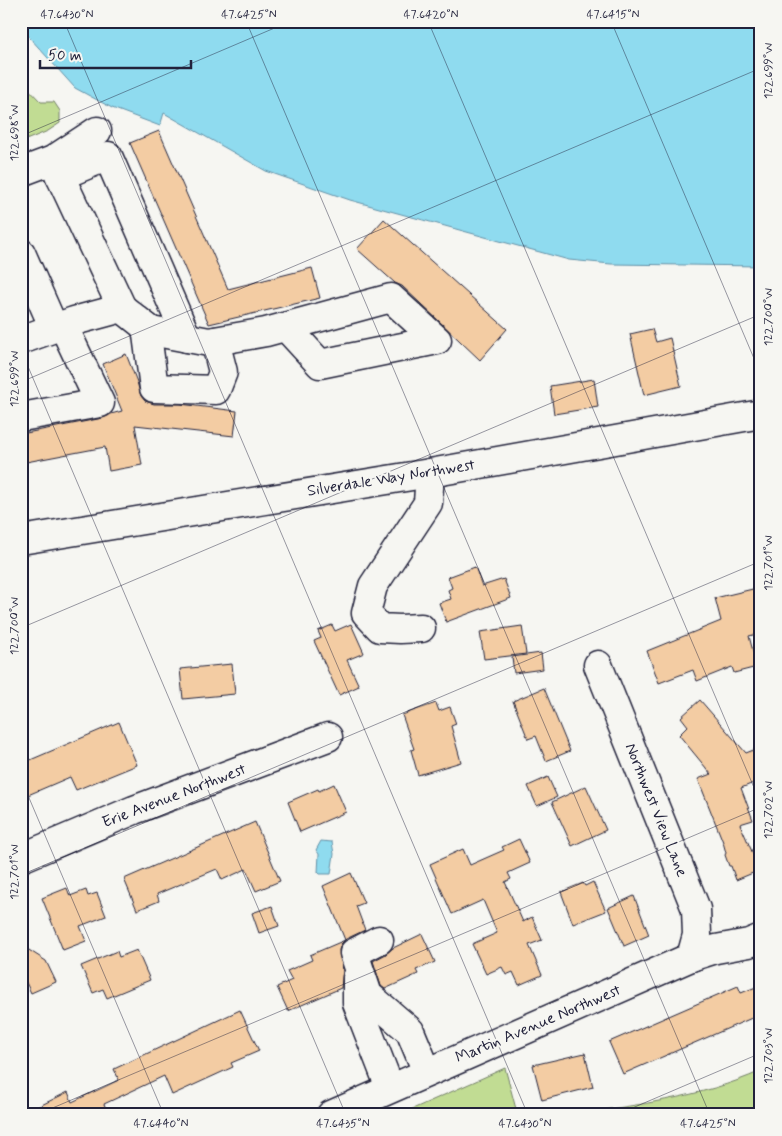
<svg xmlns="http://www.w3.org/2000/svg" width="782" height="1136" font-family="Mynerve,sans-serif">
<rect width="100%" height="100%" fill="#f6f6f2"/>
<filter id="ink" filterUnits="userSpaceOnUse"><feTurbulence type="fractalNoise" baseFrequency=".02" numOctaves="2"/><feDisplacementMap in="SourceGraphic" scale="10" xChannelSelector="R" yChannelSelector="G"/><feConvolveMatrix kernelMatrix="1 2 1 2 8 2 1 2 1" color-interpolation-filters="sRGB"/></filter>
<g filter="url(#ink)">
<!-- green -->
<g fill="#c1dc93" stroke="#727f67">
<path d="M 21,81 L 41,102 L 54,102 L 60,111 L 60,123 L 48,131 L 21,142 Z"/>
<path d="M 505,1068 L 516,1109 L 564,1115 L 399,1115 Z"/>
<path d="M 761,1071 L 761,1115 L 567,1115 C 631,1106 701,1098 761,1071 Z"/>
</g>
<!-- water -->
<g fill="#8fdbef" stroke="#6391a7">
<path d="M 21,21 L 761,21 L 761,266 L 611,264 L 569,260 L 350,200 L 266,171 L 164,113 L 160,126 L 112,108 L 75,88 L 21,28 Z"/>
<path d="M 321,841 L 332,842 L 334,854 L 331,874 L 320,874 L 318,872 L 319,854 L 316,850 Z"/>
</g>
<!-- building -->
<g fill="#f3cca3" stroke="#22223b">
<path d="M 159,131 L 228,289 L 312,268 L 320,298 L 209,324 L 130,143 Z"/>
<path d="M 384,219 L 507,329 L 480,360 L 402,286 L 395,283 L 357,249 Z"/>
<path d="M 652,329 L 656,342 L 670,338 L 681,386 L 644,395 L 630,334 Z"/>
<path d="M 126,354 L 137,382 L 141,396 L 145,401 L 154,404 L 180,404 L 237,411 L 234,436 L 135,425 L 142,465 L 109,471 L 105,447 L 21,463 L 21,434 L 103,418 L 111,414 L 122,411 L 103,364 Z"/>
<path d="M 594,379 L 598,407 L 554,414 L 550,386 Z"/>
<path d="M 475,567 L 482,586 L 504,579 L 511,598 L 446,622 L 439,603 L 451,599 L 448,590 L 452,588 L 448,577 Z"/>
<path d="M 757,588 L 761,604 L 761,633 L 749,636 L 757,667 L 734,673 L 732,667 L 697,681 L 693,670 L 659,683 L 647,651 L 721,621 L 715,598 Z"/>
<path d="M 351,624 L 364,653 L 347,660 L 359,686 L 339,695 L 314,641 L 321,638 L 318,631 L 332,625 L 335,631 Z"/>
<path d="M 522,626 L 526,654 L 484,659 L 480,632 Z"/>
<path d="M 541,653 L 543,669 L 514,673 L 512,657 Z"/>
<path d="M 232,664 L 235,694 L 183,699 L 180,669 Z"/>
<path d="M 544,688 L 570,751 L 546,761 L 536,736 L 528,739 L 513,701 Z"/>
<path d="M 700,700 L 746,753 L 756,749 L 761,761 L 761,780 L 741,788 L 753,820 L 740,824 L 760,870 L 736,880 L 731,866 L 729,866 L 725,855 L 726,853 L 723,842 L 698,779 L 711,774 L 679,735 L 688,726 L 681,717 Z"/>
<path d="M 436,703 L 439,711 L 450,707 L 456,724 L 451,726 L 461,762 L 418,775 L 411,750 L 414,749 L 402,715 Z"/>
<path d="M 119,722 L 137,765 L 76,790 L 70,777 L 21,798 L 21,764 Z"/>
<path d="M 548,777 L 557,797 L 537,806 L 528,786 Z"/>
<path d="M 334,784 L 346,812 L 300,832 L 288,802 L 318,789 L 319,791 Z"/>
<path d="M 586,786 L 606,830 L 572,846 L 552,802 Z"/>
<path d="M 255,822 L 280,881 L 256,891 L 246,869 L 222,880 L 217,869 L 157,894 L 159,901 L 137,910 L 124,879 Z"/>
<path d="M 519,839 L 530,863 L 508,873 L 511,879 L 505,882 L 523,922 L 532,917 L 542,940 L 529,945 L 542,975 L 519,985 L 513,972 L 506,975 L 502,967 L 486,974 L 472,944 L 497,933 L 483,900 L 452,914 L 430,864 L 463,849 L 470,865 L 504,850 L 502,847 Z"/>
<path d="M 351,873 L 364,903 L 356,906 L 365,930 L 346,939 L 341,944 L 339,950 L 343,970 L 341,988 L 288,1011 L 277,987 L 292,980 L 287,971 L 312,960 L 310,955 L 345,940 L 323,886 Z"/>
<path d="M 593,882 L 606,911 L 573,924 L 561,892 L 583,883 L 585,886 Z"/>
<path d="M 67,888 L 70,896 L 86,890 L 88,896 L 97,893 L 106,916 L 80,926 L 86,941 L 63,950 L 42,898 Z"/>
<path d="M 634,896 L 649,935 L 624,946 L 608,908 Z"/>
<path d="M 272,906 L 279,926 L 259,933 L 252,913 Z"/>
<path d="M 422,934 L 435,962 L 416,970 L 418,974 L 385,989 L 381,986 L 373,961 L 386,954 L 393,948 Z"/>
<path d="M 21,945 L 46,961 L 56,982 L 31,993 L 21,972 Z"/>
<path d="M 137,950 L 150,980 L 107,998 L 103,989 L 93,993 L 81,966 L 117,951 L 119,957 Z"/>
<path d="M 761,985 L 761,1014 L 623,1074 L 609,1042 L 738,986 L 741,993 Z"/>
<path d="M 240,1010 L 259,1051 L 231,1063 L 233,1067 L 172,1095 L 164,1076 L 104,1104 L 109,1115 L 21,1115 L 68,1092 L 72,1102 L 119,1080 L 114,1069 Z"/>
<path d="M 585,1053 L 593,1087 L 542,1100 L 533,1065 Z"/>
</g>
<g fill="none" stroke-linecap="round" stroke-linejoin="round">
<defs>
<g id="minor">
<path d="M 53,161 L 122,308"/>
<path d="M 21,172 L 53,160 L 97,131"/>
<path d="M 60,176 L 108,156 L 187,338"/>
<path d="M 21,253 L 54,328"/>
<path d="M 146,327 L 154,388 L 216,390 L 223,372 L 215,341"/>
<path d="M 21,340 L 74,321 L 122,308 L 151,331 L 209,342 L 266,332 L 391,298 L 437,340 L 320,364 L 286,327"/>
<path d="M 21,417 L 100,403 L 63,325"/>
<path d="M 421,628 L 400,629 L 380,628 L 366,613 L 373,586 L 428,503 L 430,473"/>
<path d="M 598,665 L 696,909 L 697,935 L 691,957"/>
<path d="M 21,858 L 134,810 L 328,737"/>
<path d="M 379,940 L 354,953 L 368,995 L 410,1031 L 427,1072"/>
<path d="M 357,978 L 357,1003 L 390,1088"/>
<path d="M 331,1115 L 691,957 L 716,949 L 749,943 L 761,938"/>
</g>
<path id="major" d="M 21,540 L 430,473 L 761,414"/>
</defs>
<!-- minor casing -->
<use href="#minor" stroke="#22223b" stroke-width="31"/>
<!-- major casing -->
<use href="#major" stroke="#22223b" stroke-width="31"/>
<!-- minor -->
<use href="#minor" stroke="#f6f6f2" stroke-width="28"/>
<!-- major -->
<use href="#major" stroke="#f6f6f2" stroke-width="28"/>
</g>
</g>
<!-- ticks -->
<path fill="none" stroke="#22223b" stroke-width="1" stroke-opacity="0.45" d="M 64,21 L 528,1115M 246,21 L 710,1115M 428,21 L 761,804M 611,21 L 761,375M 21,136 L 291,21M 21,350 L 346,1115M 21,382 L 761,68M 21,628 L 761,314M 21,779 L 164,1115M 21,875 L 761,561M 36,1115 L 761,807M 616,1115 L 761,1053"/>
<g text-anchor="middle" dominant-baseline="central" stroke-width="4" stroke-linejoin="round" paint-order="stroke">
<!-- street labels -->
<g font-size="16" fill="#22223b" stroke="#f6f6f2">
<text transform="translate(391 478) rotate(-9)">Silverdale Way Northwest</text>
<text transform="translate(174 796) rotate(-21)">Erie Avenue Northwest</text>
<text transform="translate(656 810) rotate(68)">Northwest View Lane</text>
<text transform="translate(538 1024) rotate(-23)">Martin Avenue Northwest</text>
</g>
</g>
<!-- margin -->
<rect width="782" height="1136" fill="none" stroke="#f6f6f2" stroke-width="55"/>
<!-- scale -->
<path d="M40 60v8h151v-8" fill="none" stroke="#22223b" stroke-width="2.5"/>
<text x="48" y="60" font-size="15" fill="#22223b" stroke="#f6f6f2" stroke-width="4" paint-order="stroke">50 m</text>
<rect x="28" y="28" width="726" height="1080" fill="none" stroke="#22223b" stroke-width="2"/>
<g font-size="12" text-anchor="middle" fill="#22223b">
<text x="67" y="18">47.6430°N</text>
<text x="249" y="18">47.6425°N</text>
<text x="431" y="18">47.6420°N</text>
<text x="613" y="18">47.6415°N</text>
<text transform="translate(768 71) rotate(-90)" y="4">122.699°W</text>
<text transform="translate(14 133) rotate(-90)" y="4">122.698°W</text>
<text transform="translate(768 317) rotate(-90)" y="4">122.700°W</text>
<text transform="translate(14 379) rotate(-90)" y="4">122.699°W</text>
<text transform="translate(768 563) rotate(-90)" y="4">122.701°W</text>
<text transform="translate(14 626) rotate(-90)" y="4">122.700°W</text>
<text transform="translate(768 810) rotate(-90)" y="4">122.702°W</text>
<text transform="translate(14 872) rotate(-90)" y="4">122.701°W</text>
<text transform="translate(768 1056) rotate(-90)" y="4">122.703°W</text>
<text x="161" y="1127">47.6440°N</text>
<text x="343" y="1127">47.6435°N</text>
<text x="525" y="1127">47.6430°N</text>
<text x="708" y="1127">47.6425°N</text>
</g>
</svg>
